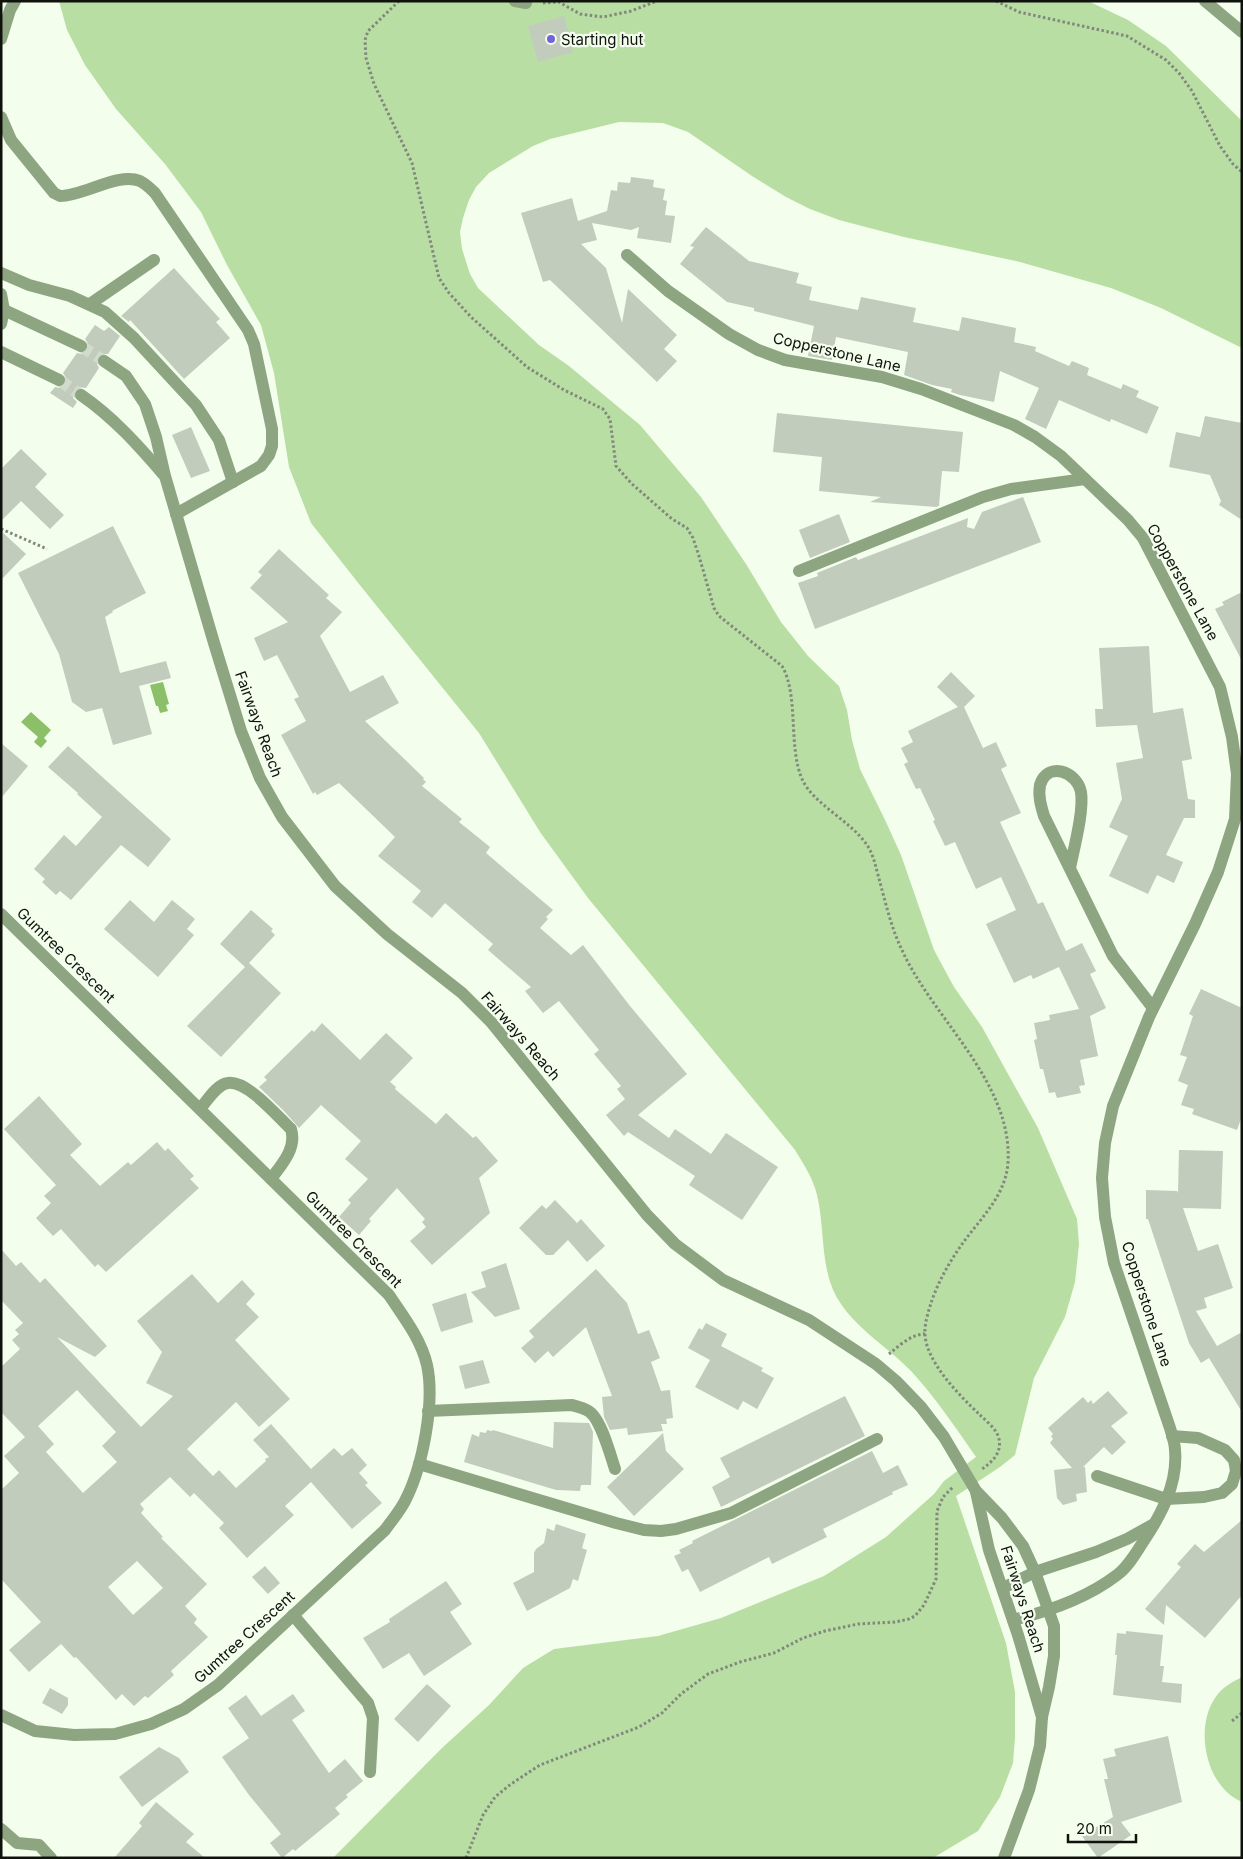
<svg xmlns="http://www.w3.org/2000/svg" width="1243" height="1859" font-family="Inter,sans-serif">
<rect width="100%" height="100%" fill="#f3feed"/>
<!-- green -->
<g fill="#b9dea3">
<path d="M 59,1 L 1088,1 L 1128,20 L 1166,46 L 1242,121 L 1242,348 L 1161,308 L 1111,288 L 1020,262 L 904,237 L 839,220 L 810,209 L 786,197 L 752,176 L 688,132 L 663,123 L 619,122 L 550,139 L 533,146 L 489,173 L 476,187 L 469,200 L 463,218 L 460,232 L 462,249 L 470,274 L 478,288 L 539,345 L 569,366 L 640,425 L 701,497 L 746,564 L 781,622 L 808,656 L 839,686 L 847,710 L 852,740 L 860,769 L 886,822 L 901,855 L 934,950 L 954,987 L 982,1027 L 1038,1128 L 1077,1219 L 1079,1244 L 1075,1282 L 1065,1317 L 1034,1378 L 1015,1455 L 1000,1467 L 956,1496 L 1006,1643 L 1015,1692 L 1015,1738 L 1013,1763 L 1000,1797 L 978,1831 L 933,1858 L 333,1858 L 442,1748 L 489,1705 L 523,1668 L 554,1649 L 658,1636 L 721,1618 L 824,1576 L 886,1537 L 934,1494 L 944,1481 L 976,1457 C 956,1428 935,1397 911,1371 C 887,1346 854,1328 836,1296 C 820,1266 825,1227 817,1195 C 813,1178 804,1165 795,1150 L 588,898 L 540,832 L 479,733 L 359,584 L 311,523 L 289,467 L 274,373 L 261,325 L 227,265 L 201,212 L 165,164 L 116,109 L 85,65 L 67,30 Z"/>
<path d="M 1242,1677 L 1242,1802 C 1206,1787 1194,1729 1215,1698 C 1221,1688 1232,1682 1242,1677 Z"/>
</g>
<!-- water -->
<g fill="#8bc069">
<path d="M 163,682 L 169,704 L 166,705 L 168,711 L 160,713 L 158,706 L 156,706 L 150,685 Z"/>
<path d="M 31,712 L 51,730 L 44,738 L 47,741 L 41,748 L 34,742 L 38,737 L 21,722 Z"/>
</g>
<!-- building -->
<g fill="#c2ccbc" fill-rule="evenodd">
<path d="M 564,16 L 573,52 L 538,62 L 528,26 Z"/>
<path d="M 631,177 L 654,180 L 653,187 L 665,189 L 663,200 L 667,201 L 665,215 L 675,216 L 671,243 L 637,238 L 639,227 L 631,230 L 592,223 L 597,240 L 581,244 L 606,268 L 622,323 L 628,289 L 677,335 L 664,349 L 677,361 L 657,382 L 550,280 L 543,282 L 521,213 L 572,198 L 578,221 L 607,211 L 611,190 L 617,191 L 618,182 L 630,183 Z"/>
<path d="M 706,227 L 749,261 L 799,273 L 796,283 L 812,287 L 809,300 L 858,310 L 861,297 L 916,308 L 913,322 L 959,331 L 962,317 L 1016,328 L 1014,342 L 1036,347 L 1035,351 L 1069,366 L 1072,361 L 1089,368 L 1087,375 L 1121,389 L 1123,384 L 1139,391 L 1136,397 L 1159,407 L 1147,434 L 1111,419 L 1110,422 L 1059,400 L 1046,429 L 1025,419 L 1039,388 L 1000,371 L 994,402 L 960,395 L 951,392 L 952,389 L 932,385 L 904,375 L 908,352 L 836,337 L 832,360 L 808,356 L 814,326 L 754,311 L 754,308 L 727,302 L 680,264 L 694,247 L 690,246 Z"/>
<path d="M 174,268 L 220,319 L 216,322 L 230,338 L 184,379 L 130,320 L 129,322 L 121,316 Z"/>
<path d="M 95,325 L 104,331 L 109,327 L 120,336 L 108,354 L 101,354 L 97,357 L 97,364 L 99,368 L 86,388 L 78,387 L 74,391 L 73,398 L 77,402 L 73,408 L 50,393 L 55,387 L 60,388 L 66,384 L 67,379 L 63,373 L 77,353 L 82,354 L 88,350 L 89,345 L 85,339 Z"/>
<path d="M 777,413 L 963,432 L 959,472 L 942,471 L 939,506 L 936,507 L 870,502 L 881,497 L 819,491 L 822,457 L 773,452 Z"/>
<path d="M 1205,416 L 1242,423 L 1242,520 L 1219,505 L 1221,501 L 1210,475 L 1169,467 L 1176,432 L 1200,437 Z"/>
<path d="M 191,427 L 210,471 L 191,478 L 172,435 Z"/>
<path d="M 21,449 L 47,474 L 35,487 L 64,515 L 50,529 L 21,501 L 1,521 L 1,469 Z"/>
<path d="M 1023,497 L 1041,542 L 815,629 L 798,583 L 818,576 L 817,573 L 856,557 L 858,560 L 968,518 L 967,527 L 974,529 L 982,512 Z"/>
<path d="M 839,514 L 850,542 L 810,558 L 799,530 Z"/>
<path d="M 113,526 L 146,593 L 112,611 L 113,612 L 105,617 L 120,673 L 166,661 L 171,678 L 139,686 L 152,734 L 113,745 L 102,708 L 86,712 L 72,702 L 59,654 L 18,573 Z"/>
<path d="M 1,531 L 26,554 L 1,580 Z"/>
<path d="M 279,549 L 329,595 L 326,598 L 342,612 L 320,636 L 350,692 L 383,675 L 399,703 L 365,721 L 424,778 L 423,779 L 426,782 L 422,786 L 462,819 L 459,822 L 490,847 L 486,853 L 553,910 L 546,917 L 548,919 L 540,928 L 571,955 L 583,945 L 630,1006 L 687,1074 L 638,1115 L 669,1138 L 675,1129 L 711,1154 L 726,1133 L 778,1167 L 742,1220 L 689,1185 L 695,1176 L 628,1132 L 624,1136 L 606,1115 L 625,1099 L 617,1089 L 621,1086 L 594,1054 L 599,1050 L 559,1001 L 543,1013 L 525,991 L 531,987 L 488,950 L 493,944 L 445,903 L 432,918 L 412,902 L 421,891 L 378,856 L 395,837 L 339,783 L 317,795 L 315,792 L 313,794 L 281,735 L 306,721 L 294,699 L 299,697 L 277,655 L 264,661 L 254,638 L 288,622 L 250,588 L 262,575 L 258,572 Z"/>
<path d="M 1242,592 L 1242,661 L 1215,609 L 1224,605 L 1222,602 Z"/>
<path d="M 1149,646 L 1153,713 L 1183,708 L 1192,759 L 1182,761 L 1188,799 L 1195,800 L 1195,818 L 1184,818 L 1166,855 L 1183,862 L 1174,883 L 1157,875 L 1148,894 L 1109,876 L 1128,836 L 1109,827 L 1122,799 L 1116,763 L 1143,758 L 1137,725 L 1096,727 L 1095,709 L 1103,709 L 1099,648 Z"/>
<path d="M 951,672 L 975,696 L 964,707 L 983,748 L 996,742 L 1007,766 L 1001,769 L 1021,813 L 1000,822 L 1038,904 L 1043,902 L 1066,951 L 1082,943 L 1096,971 L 1090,974 L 1106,1008 L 1090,1016 L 1098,1056 L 1080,1060 L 1085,1085 L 1079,1086 L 1081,1093 L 1057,1098 L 1055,1092 L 1049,1093 L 1043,1069 L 1040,1069 L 1034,1040 L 1037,1039 L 1034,1023 L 1050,1020 L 1049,1015 L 1079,1009 L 1059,967 L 1033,979 L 1031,975 L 1014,983 L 986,924 L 1016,910 L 1001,877 L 976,889 L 955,842 L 945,846 L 933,821 L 935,820 L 920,788 L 916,789 L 904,764 L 908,762 L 901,748 L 913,742 L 908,731 L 958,707 L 937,687 Z"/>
<path d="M 1,743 L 28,766 L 1,798 Z"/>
<path d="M 68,746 L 171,839 L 148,867 L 121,845 L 71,900 L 60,891 L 56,895 L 42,882 L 45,879 L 34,869 L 64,835 L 76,846 L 102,817 L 77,794 L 78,793 L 48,767 Z"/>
<path d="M 130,900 L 154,922 L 172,900 L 195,919 L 187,929 L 194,935 L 158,977 L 104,929 Z"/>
<path d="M 251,910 L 273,929 L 271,931 L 275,935 L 249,963 L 281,993 L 221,1057 L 187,1026 L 245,967 L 220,944 Z"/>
<path d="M 1201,989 L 1242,1008 L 1242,1116 L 1237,1130 L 1192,1114 L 1194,1109 L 1181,1105 L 1188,1085 L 1178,1081 L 1187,1057 L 1180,1055 L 1193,1016 L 1189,1014 Z"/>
<path d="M 322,1023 L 360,1060 L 386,1033 L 413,1058 L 390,1082 L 396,1087 L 395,1089 L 436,1124 L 446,1113 L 473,1138 L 476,1136 L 498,1161 L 479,1178 L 490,1213 L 432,1265 L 410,1241 L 426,1227 L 422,1222 L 425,1219 L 397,1188 L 369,1219 L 371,1221 L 359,1235 L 339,1217 L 351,1203 L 348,1200 L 368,1179 L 345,1159 L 361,1141 L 321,1105 L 299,1128 L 284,1111 L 259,1087 L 267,1080 L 264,1077 L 312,1030 L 314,1032 Z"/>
<path d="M 39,1096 L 82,1144 L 70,1155 L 100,1186 L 128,1162 L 131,1165 L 157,1142 L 165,1151 L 168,1148 L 194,1176 L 190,1179 L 199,1188 L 106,1272 L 98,1264 L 95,1267 L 61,1229 L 53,1236 L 36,1218 L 51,1203 L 44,1196 L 56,1185 L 4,1129 Z"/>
<path d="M 1179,1150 L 1223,1151 L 1221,1209 L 1183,1208 L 1198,1251 L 1218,1244 L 1233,1288 L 1204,1298 L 1207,1308 L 1196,1311 L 1217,1346 L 1242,1332 L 1242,1412 L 1209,1358 L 1201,1363 L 1189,1343 L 1148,1219 L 1146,1219 L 1146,1190 L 1177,1191 L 1178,1193 Z"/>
<path d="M 555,1200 L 577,1223 L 581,1219 L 605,1246 L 587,1262 L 568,1240 L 553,1255 L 546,1255 L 519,1228 L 542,1205 L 546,1209 Z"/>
<path d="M 1,1249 L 16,1266 L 21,1262 L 40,1283 L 45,1278 L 107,1346 L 95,1357 L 57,1337 L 141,1427 L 173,1396 L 146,1383 L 162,1352 L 137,1321 L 192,1274 L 218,1303 L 242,1280 L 255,1294 L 246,1304 L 259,1317 L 235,1340 L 290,1399 L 259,1427 L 236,1402 L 187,1449 L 213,1476 L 219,1470 L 236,1488 L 266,1461 L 265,1459 L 269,1457 L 253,1440 L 271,1424 L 311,1469 L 334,1448 L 342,1456 L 352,1448 L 367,1465 L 359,1473 L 368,1483 L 365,1485 L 382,1503 L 352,1529 L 311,1482 L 285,1506 L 294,1515 L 247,1558 L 219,1528 L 224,1523 L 194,1493 L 190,1497 L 170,1477 L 140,1504 L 144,1509 L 141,1513 L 163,1537 L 161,1538 L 207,1584 L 185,1606 L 197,1619 L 194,1623 L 208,1637 L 171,1671 L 174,1675 L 148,1698 L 145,1696 L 134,1706 L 122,1694 L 116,1700 L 76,1657 L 74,1658 L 61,1644 L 29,1672 L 9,1650 L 41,1622 L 1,1579 L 1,1490 L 19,1473 L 4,1456 L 25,1437 L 1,1412 L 1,1367 L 20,1349 L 12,1340 L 19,1334 L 15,1330 L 23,1323 L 1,1300 ZM 77,1390 L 116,1432 L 102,1446 L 117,1462 L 83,1493 L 46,1452 L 54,1444 L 38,1426 ZM 137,1561 L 163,1588 L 133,1615 L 108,1587 Z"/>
<path d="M 506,1263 L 520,1309 L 495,1317 L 471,1292 L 486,1287 L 481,1272 Z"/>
<path d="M 596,1269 L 627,1303 L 638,1334 L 649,1330 L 660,1358 L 651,1362 L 661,1391 L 670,1390 L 673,1418 L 666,1419 L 667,1424 L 661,1424 L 663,1431 L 628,1435 L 627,1428 L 610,1430 L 604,1417 L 602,1397 L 612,1396 L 586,1327 L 553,1357 L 548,1351 L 535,1363 L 521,1348 L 534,1337 L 529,1331 Z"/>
<path d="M 466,1293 L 473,1322 L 441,1332 L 432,1304 Z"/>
<path d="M 706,1323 L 727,1334 L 721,1346 L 763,1368 L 761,1371 L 774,1378 L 757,1409 L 743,1401 L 738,1410 L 695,1387 L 710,1360 L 688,1348 L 699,1328 L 702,1330 Z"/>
<path d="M 483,1360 L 490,1383 L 465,1389 L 459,1366 Z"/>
<path d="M 1108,1391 L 1128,1413 L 1111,1426 L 1126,1442 L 1112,1455 L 1104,1447 L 1083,1467 L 1085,1467 L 1087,1492 L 1076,1494 L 1077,1501 L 1063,1505 L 1057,1498 L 1054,1470 L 1072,1468 L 1050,1443 L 1053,1439 L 1051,1436 L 1053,1434 L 1048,1428 L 1083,1397 L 1088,1403 L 1091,1400 L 1093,1404 Z"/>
<path d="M 845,1396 L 865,1436 L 721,1507 L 712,1487 L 730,1477 L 720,1458 Z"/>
<path d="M 554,1422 L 589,1423 L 593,1432 L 591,1485 L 581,1485 L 580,1491 L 556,1490 L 464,1462 L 472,1434 L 479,1437 L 480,1432 L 486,1433 L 487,1430 L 492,1431 L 493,1430 L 553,1448 Z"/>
<path d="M 663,1433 L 666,1451 L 684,1469 L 634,1516 L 607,1487 Z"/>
<path d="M 872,1451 L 883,1473 L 898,1465 L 908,1485 L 892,1492 L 893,1494 L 823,1529 L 827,1537 L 772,1564 L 769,1557 L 700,1592 L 688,1569 L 682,1572 L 674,1556 L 681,1553 L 679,1550 L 693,1543 L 692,1541 Z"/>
<path d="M 1242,1520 L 1242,1595 L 1205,1638 L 1166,1605 L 1164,1625 L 1145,1609 L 1181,1567 L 1177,1564 L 1195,1544 L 1204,1552 Z"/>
<path d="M 556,1524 L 586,1534 L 582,1548 L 587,1550 L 578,1581 L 573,1579 L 570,1588 L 527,1611 L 513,1583 L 534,1572 L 534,1553 L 536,1549 L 544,1543 L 547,1528 L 554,1531 Z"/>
<path d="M 265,1566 L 280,1583 L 268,1594 L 252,1577 Z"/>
<path d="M 446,1581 L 462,1604 L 450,1612 L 472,1644 L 424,1676 L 409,1653 L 383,1669 L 363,1638 L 390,1622 L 389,1619 Z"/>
<path d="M 1126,1631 L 1163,1635 L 1160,1666 L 1164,1666 L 1162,1682 L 1182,1684 L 1181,1703 L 1113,1695 L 1117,1655 L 1115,1655 L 1117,1633 L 1126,1634 Z"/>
<path d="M 427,1684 L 451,1706 L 418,1742 L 394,1719 Z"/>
<path d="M 50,1688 L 68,1698 L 68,1705 L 62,1714 L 42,1703 Z"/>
<path d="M 293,1694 L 305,1711 L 292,1720 L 329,1773 L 345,1759 L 363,1781 L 346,1795 L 348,1797 L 335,1808 L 340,1814 L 295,1851 L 293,1849 L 282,1858 L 270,1843 L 281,1834 L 249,1795 L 222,1757 L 249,1738 L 228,1708 L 246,1695 L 261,1716 Z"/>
<path d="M 1168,1736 L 1182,1802 L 1121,1822 L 1131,1835 L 1098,1858 L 1082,1836 L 1113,1817 L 1104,1779 L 1108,1779 L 1103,1759 L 1116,1756 L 1114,1749 Z"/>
<path d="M 159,1747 L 179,1758 L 189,1772 L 142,1807 L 119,1777 Z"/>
<path d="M 156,1802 L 194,1834 L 186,1842 L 205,1858 L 114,1858 L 142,1826 L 139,1823 Z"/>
</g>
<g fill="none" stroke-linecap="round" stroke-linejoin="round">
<!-- minor-tunnel -->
<g stroke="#d1dbcb" stroke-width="12" stroke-dasharray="12 6" stroke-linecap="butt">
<path d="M 81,346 L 104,361"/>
<path d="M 59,380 L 81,395"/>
</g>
<!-- path -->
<g stroke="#81887d" stroke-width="3" stroke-dasharray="2.5 2.5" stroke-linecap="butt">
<path d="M 399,1 L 368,31 L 365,40 L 366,58 L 374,84 L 412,163 L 439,278 L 449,293 L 471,317 L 527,367 L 564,390 L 603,409 L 610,419 L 616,466 L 632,484 L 672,519 L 687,528 L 693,538 L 699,556 L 714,608 L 719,616 L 782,666 C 799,695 788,746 802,779 C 813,804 851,821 867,845 C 873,854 875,864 878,875 C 885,900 891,928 902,950 C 933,1019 1013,1082 1008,1163 C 1005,1199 977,1221 958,1250 C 947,1266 937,1285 931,1303 C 928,1313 924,1325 925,1335 C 927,1363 960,1396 979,1414 C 986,1421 997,1429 999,1439 C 1002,1453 992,1462 982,1469"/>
<path d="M 996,1 L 1019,12 L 1127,36 L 1166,60 L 1179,73 L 1192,91 L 1220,146 L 1233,164 L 1242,172"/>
<path d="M 543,3 L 559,2 L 580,14 L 603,17 L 631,11 L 657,1"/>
<path d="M 1,529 L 47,549"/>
<path d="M 889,1354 C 899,1346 911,1334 925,1334"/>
<path d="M 1232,1721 L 1242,1713"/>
<path d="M 466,1858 L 483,1815 L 495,1797 L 511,1784 L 540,1765 L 639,1727 L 662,1713 L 681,1694 L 708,1674 L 740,1662 L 774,1653 L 803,1638 L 825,1631 L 858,1624 L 895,1622 L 909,1619 L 915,1616 L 924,1605 L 936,1579 L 937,1511 L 943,1497 L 953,1487"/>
</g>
<!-- minor -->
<g stroke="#8ea581" stroke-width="12">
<path d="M 515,1 L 526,3"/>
<path d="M 1205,1 L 1242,32"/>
<path d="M 1,39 L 10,10 L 15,1"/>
<path d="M 1,117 L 11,140 L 54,193 L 60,196 C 84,196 118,172 140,181 C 146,184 151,189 155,193 L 248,330 L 254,344 L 272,429 L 272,446 L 269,455 L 261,466 L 176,514"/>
<path d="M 627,255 L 668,291 L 729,334 L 758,350 L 785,360 L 882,377 L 921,389 L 1014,425 L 1035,437 L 1061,456 L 1128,520 L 1143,538 L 1220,687 L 1232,737 L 1237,774 L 1235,819 L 1218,872 L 1195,924 L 1149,1017 L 1113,1106 L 1105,1143 L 1102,1178 L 1105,1217 L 1114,1263 L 1170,1428 C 1172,1435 1175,1443 1175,1450 C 1178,1484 1161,1515 1143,1542 C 1136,1553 1128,1567 1117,1575 C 1087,1598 1050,1611 1013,1620"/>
<path d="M 1,273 L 29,285 L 70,296 L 105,312 L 134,338 L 196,405 L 219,440 L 233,482"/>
<path d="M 1,294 L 4,310 L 1,324"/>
<path d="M 90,304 L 154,260"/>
<path d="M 4,310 L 81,346"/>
<path d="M 1,352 L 59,380"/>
<path d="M 104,361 L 126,376 L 145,404 L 156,437 L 165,476 L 214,643 L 241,731 L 260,778 L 282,817 L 335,886 L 387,934 L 462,993 L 491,1022 L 647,1215 L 675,1244 L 723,1280 L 809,1320 L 876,1364 L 896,1381 L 921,1407 L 944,1437 L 976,1491 L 1002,1518 L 1023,1546 L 1035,1572 L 1054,1626 L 1054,1656 L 1049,1687 L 1042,1717 L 1040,1746 L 1029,1790 L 1004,1858"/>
<path d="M 81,395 C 113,417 138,445 163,474"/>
<path d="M 799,571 L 983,497 L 1011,489 L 1085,479"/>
<path d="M 1070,868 C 1074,848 1084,811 1081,792 C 1077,771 1047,761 1040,785 C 1038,796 1041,806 1044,816 L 1113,956 L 1153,1008"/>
<path d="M 1,914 L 389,1295 C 403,1316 421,1339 427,1365 C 435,1402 423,1465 406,1499 C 401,1510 392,1520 385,1530 L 218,1685 L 184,1709 L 151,1724 L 115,1734 L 74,1735 L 35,1731 L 1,1715"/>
<path d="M 200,1109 C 207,1101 217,1084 228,1083 C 247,1080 278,1117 291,1129 C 297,1148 282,1164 271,1179"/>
<path d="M 428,1411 L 572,1405 C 578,1407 586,1408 591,1413 C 602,1423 610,1454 615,1469"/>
<path d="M 419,1464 L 616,1523 L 644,1530 L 661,1531 L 676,1529 L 731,1513 L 877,1439"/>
<path d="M 1097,1476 L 1166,1499 L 1204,1497 L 1222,1493 L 1232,1484 L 1236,1471 L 1234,1460 L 1225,1450 L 1198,1438 L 1172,1436"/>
<path d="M 976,1492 L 989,1550 L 1018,1635 L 1042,1717"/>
<path d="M 1003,1588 L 1035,1572 L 1096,1552 L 1127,1539 L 1154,1524"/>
<path d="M 293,1615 L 368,1703 L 373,1718 L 370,1772"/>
<path d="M 1,1829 L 17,1843 L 39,1845 L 51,1858"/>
</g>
</g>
<!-- markers -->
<circle fill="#7063dd" stroke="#f3feed" stroke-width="2" cx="551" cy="39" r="5"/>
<g text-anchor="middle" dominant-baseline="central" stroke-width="4.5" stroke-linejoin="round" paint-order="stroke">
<!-- poi labels -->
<g font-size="15" fill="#0f120d" stroke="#f3feed" text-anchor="start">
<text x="561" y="39">Starting hut</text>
</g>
<!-- street labels -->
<g font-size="15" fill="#0f120d" stroke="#f3feed">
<text transform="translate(837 352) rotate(13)">Copperstone Lane</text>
<text transform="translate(1183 582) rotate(61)">Copperstone Lane</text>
<text transform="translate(259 724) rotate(70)">Fairways Reach</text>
<text transform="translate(66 955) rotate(44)">Gumtree Crescent</text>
<text transform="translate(521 1036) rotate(49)">Fairways Reach</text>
<text transform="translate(354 1239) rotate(45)">Gumtree Crescent</text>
<text transform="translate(1147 1304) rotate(72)">Copperstone Lane</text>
<text transform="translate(1023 1599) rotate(72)">Fairways Reach</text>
<text transform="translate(244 1637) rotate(-42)">Gumtree Crescent</text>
</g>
</g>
<!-- border -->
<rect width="1243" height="1859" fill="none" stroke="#0f120d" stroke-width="5"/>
<!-- scale -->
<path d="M1068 1834v8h68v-8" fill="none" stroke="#0f120d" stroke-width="2.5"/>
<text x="1076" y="1834" font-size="15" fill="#0f120d" stroke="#f3feed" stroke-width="4" paint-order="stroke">20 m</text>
</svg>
